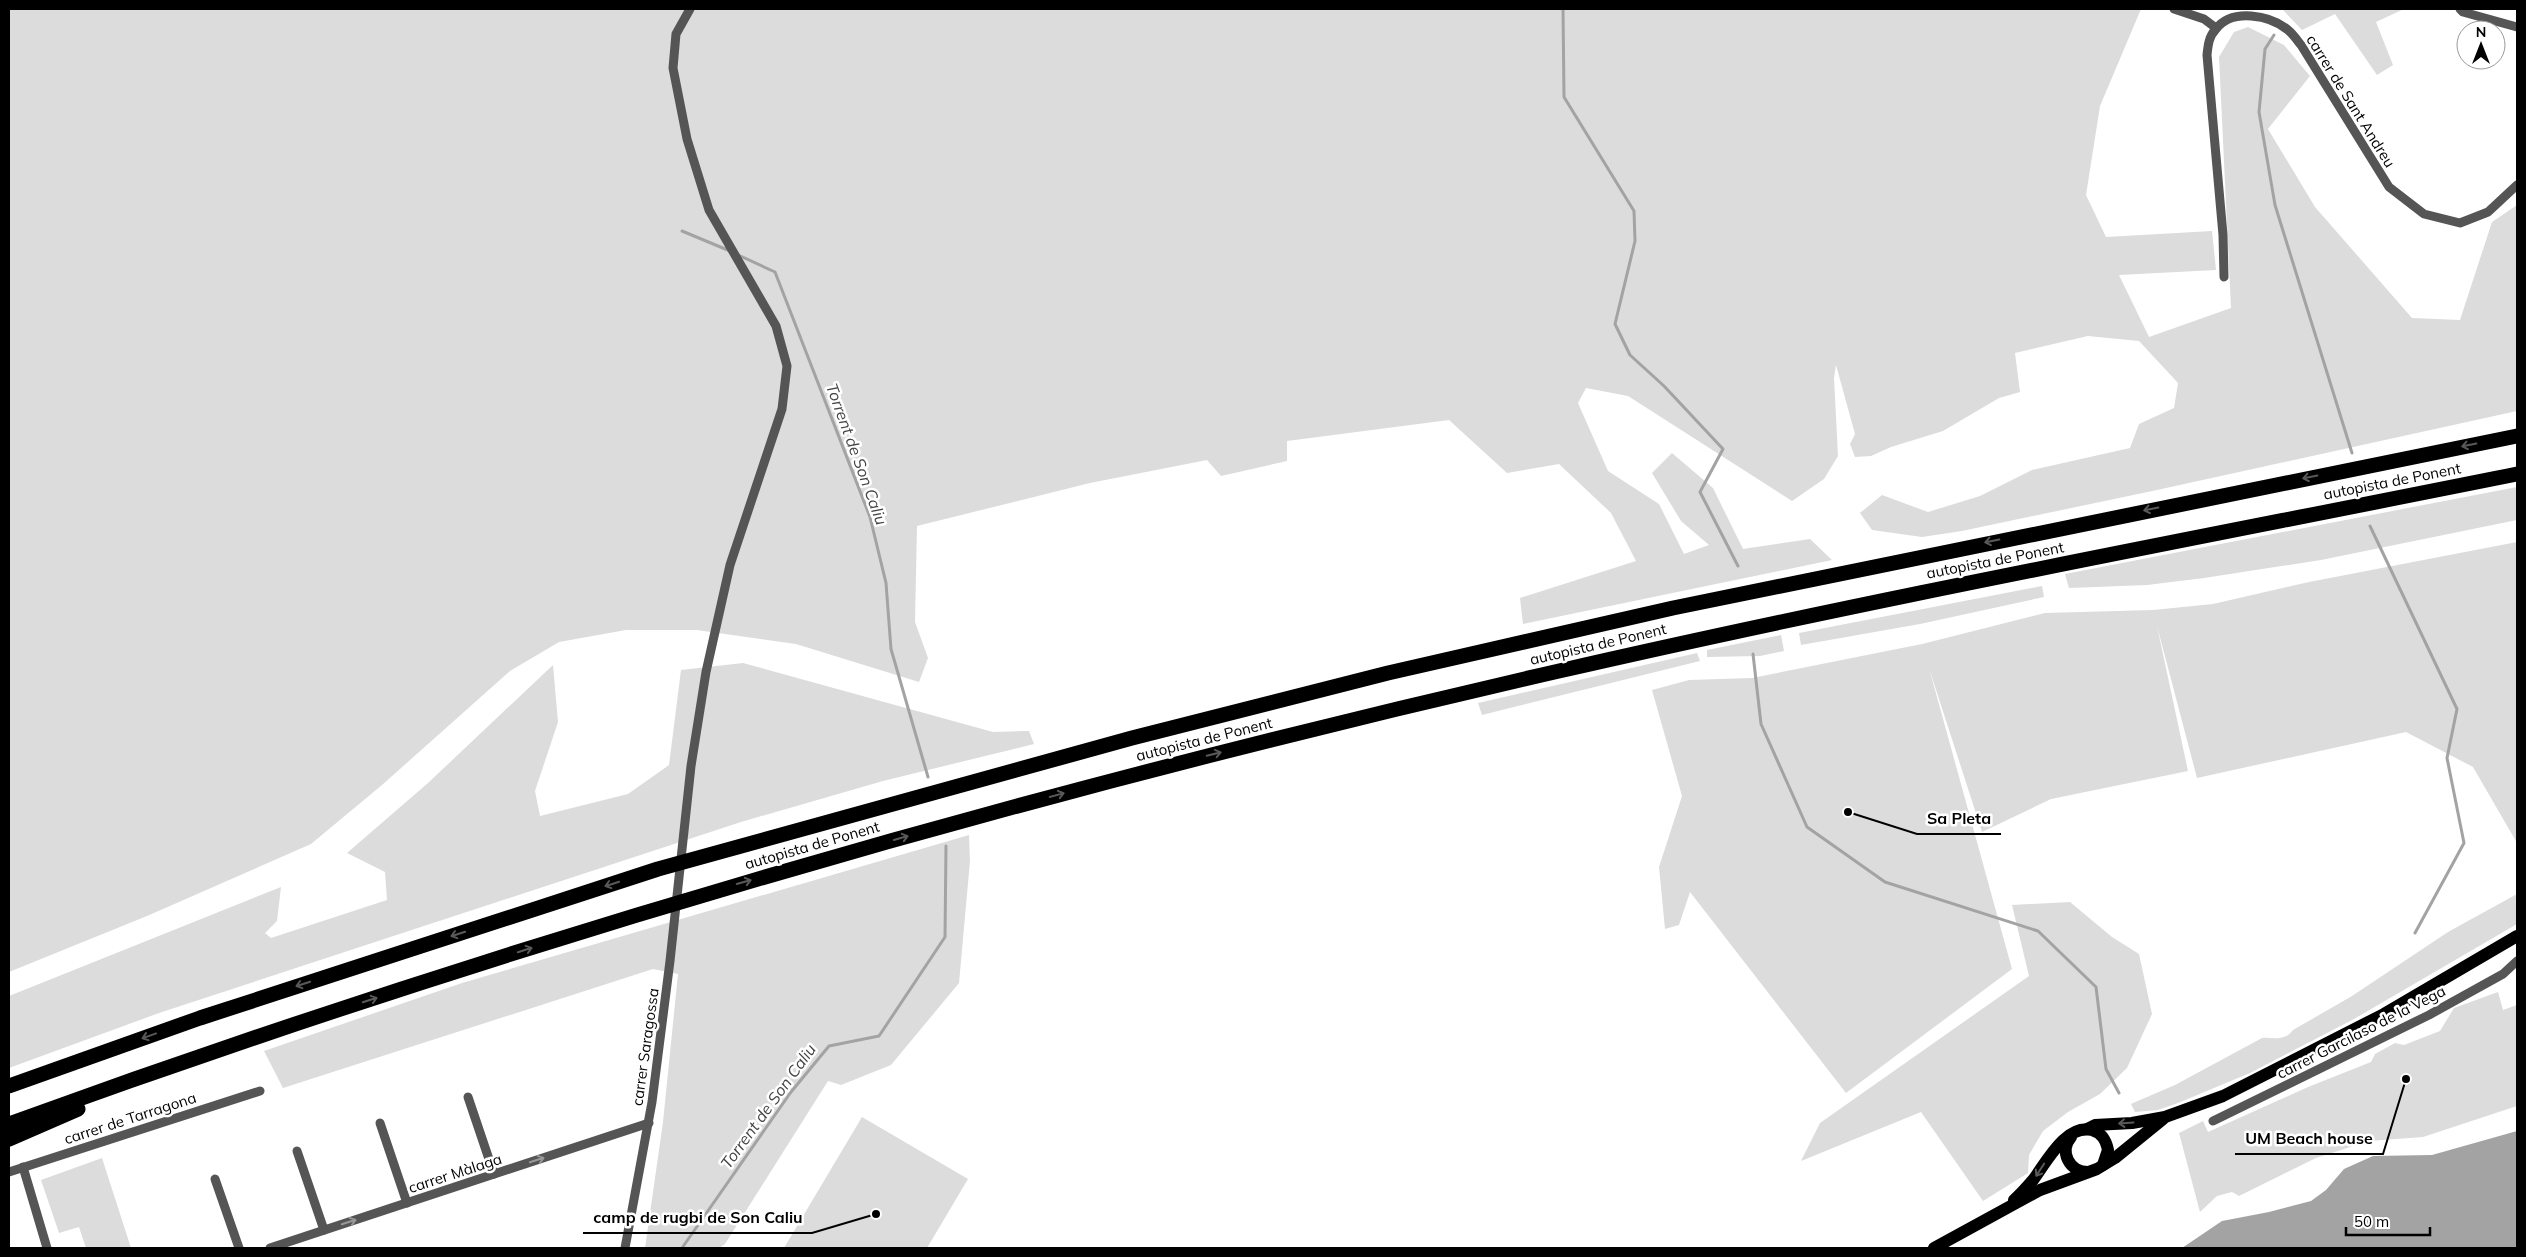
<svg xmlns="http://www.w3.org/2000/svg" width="2526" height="1257" font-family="Mulish,sans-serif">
<rect width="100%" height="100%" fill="#fff"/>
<!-- green -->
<g fill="#dcdcdc">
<path d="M 9,9 L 2141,9 L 2100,106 L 2086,195 L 2106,237 L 2212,231 L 2216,270 L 2119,275 L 2149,337 L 2231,308 L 2219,57 L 2234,32 L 2248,27 L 2284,45 L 2310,76 L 2268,129 L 2315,207 L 2412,318 L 2460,320 L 2492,222 L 2517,205 L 2517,411 L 2157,490 L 1962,531 L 1922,537 L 1872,530 L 1860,513 L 1882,495 L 1928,512 L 1980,496 L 2032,470 L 2130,448 L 2139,424 L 2174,408 L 2178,383 L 2139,341 L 2088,336 L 2015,353 L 2020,392 L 1999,398 L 1943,431 L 1891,447 L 1871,456 L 1855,457 L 1850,444 L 1855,434 L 1836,365 L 1834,378 L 1838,456 L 1824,479 L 1792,501 L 1628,396 L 1586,388 L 1578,403 L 1608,471 L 1659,504 L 1684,554 L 1709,545 L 1681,521 L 1652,473 L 1672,453 L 1713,488 L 1743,549 L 1810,539 L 1832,560 L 1523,624 L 1520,598 L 1636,561 L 1611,513 L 1559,464 L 1507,473 L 1449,420 L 1287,441 L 1287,461 L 1221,476 L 1207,460 L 1090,483 L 917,526 L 915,622 L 928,658 L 919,682 L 796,644 L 697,630 L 626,630 L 559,642 L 510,671 L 382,785 L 311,844 L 147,916 L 9,972 Z"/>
<path d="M 2282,9 L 2404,9 L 2376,22 L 2393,65 L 2377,75 L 2335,14 L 2302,30 Z"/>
<path d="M 2517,487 L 2517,520 L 2321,560 L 2204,578 L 2147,585 L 2069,588 L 2065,574 Z"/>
<path d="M 2517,542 L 2517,843 L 2473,767 L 2406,732 L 2197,778 L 2157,626 L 2188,771 L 2051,799 L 1982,832 L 1929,668 L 2012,969 L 1846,1093 L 1690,892 L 1679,925 L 1665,929 L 1659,867 L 1682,796 L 1652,690 L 1689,680 L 1752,678 L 1922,644 L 2045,613 L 2153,610 L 2213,604 L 2309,582 Z"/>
<path d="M 2042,586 L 2044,597 L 1920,624 L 1801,645 L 1799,633 Z"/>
<path d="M 1781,635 L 1784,651 L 1760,656 L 1707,657 L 1707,650 Z"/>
<path d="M 1697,653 L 1700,661 L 1482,715 L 1478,703 Z"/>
<path d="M 743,663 L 993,732 L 1029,731 L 1034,744 L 883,781 L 741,822 L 159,1013 L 9,1068 L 9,996 L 281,887 L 277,921 L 265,933 L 271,938 L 387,900 L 385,872 L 347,853 L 428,783 L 553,665 L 558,722 L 535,791 L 540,816 L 628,794 L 669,765 L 681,670 Z"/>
<path d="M 969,835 L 970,861 L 959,983 L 891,1065 L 841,1085 L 828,1081 L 725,1244 L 719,1248 L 645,1248 L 663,1122 L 678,974 L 653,969 L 283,1088 L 264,1051 L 462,983 Z"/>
<path d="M 2517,894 L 2517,924 L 2354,1019 L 2250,1073 L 2178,1103 L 2158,1110 L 2135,1112 L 2131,1104 L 2133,1103 L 2175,1085 L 2262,1038 C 2274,1037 2284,1042 2293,1030 L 2352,996 L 2448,932 Z"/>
<path d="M 2070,902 L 2112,937 L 2139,954 L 2152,1014 L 2127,1068 L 2100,1094 L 2068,1112 L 2043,1131 L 2029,1155 L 2028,1173 L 1983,1201 L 1921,1112 L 1801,1161 L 1820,1123 L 2029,976 L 2012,905 Z"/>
<path d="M 2498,992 L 2503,1010 L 2517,1005 L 2517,1106 L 2423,1137 L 2369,1141 L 2316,1158 L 2239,1196 L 2232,1192 L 2217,1196 L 2200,1212 L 2179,1133 L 2203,1121 L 2208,1132 L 2308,1087 L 2371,1062 L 2375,1054 L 2395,1043 L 2404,1045 L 2440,1031 L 2454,1008 Z"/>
<path d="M 862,1117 L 968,1179 L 927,1248 L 784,1248 Z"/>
<path d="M 102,1158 L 131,1248 L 86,1248 L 79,1227 L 59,1233 L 41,1180 Z"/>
</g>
<!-- water -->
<path fill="#a3a3a3" d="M 2517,1131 L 2517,1248 L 2182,1248 L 2222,1221 L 2269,1212 L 2311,1201 L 2326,1190 L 2344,1169 L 2373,1156 L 2432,1155 Z"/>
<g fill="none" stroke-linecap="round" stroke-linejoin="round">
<!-- stream -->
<g stroke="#a3a3a3" stroke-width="3">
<path d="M 1563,9 L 1564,97 L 1634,211 L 1635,241 L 1615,324 L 1630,355 L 1664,386 L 1723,449 L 1700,492 L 1738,566"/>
<path d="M 2274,35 L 2265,49 L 2259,112 L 2275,205 L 2352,453"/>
<path d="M 682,231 L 730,251"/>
<path d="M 738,255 L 775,272 L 870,517 L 886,583 L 891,649 L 928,777"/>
<path d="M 2370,526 L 2457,709 L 2447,758 L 2464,843 L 2415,933"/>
<path d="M 1753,654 L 1761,724 L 1807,827 L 1885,882 L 2038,931 L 2096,987 L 2106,1069 L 2119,1093"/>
<path d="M 682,1248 L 791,1092 L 829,1046 L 879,1036 L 945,937 L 946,846"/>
</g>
<!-- minor -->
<g stroke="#555" stroke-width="9">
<path d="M 2174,9 L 2204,19 L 2216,28"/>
<path d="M 2460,9 L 2463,12 L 2517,27"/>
<path d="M 2224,277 L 2223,235 L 2207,55 C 2208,45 2209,36 2216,29 C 2232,8 2270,15 2288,30 C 2293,34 2297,40 2301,45 L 2389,187 L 2424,214 L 2460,223 L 2488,212 L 2517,185"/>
<path d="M 468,1097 L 494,1174"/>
<path d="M 2213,1121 L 2429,1015 L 2503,974 L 2517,961"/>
<path d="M 380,1123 L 407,1203"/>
<path d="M 297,1151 L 324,1230"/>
<path d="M 23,1167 L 47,1248"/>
<path d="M 9,1172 L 260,1091"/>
<path d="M 215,1179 L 239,1248"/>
<path d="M 270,1248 L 649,1123"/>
<path d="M 625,1248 L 652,1102 L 670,961 L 691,766 L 706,672 L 730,565 L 782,409 L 787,366 L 776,326 L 709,210 L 687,139 L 673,68 L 676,34 L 690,9"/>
</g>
<!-- primary -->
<g stroke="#000" stroke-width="12">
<path d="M 2087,1129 L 2095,1125 L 2132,1123 L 2165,1117 L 2223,1096 L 2384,1014 L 2517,936"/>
<path d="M 2071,1137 C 2059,1151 2069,1172 2088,1172"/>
<path d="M 2014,1200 C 2021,1194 2027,1187 2033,1180 C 2046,1163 2065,1124 2092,1130 C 2102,1133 2106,1140 2108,1150 L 2103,1165"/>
<path d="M 1934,1248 L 2040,1190 L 2097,1169 L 2115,1158 L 2163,1119"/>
</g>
<!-- motorway -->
<g stroke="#000" stroke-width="15">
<path d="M 9,1086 L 200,1018 L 658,869 L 1132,738 L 1388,673 L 1673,608 L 2517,436"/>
<path d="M 9,1124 C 515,940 1034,791 1559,671 C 1877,598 2198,538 2517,474"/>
<path d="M 9,1139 L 78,1109"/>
</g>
</g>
<!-- one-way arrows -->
<defs><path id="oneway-shaft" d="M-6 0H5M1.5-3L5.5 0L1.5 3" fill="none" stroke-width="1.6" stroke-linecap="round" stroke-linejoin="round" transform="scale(1.25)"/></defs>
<g stroke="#595959">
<use href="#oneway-shaft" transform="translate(2469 445) rotate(169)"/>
<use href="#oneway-shaft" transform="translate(2310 477) rotate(169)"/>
<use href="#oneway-shaft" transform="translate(2151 509) rotate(169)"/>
<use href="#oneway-shaft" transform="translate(1992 541) rotate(169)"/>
<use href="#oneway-shaft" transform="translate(1214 754) rotate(-14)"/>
<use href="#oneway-shaft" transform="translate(1057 795) rotate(-15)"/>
<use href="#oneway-shaft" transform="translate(901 838) rotate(-16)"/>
<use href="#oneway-shaft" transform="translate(744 882) rotate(-16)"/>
<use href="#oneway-shaft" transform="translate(612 884) rotate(162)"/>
<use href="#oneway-shaft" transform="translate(458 934) rotate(162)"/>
<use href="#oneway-shaft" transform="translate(525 950) rotate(-18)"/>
<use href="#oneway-shaft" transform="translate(303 984) rotate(162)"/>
<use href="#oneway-shaft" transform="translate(370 1000) rotate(-18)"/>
<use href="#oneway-shaft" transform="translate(149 1036) rotate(160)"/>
<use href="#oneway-shaft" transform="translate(2126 1123) rotate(176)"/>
<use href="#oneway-shaft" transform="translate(2040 1170) rotate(123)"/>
</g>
<g stroke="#999">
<use href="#oneway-shaft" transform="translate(537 1160) rotate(-18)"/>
<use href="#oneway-shaft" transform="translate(349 1222) rotate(-18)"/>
</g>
<g text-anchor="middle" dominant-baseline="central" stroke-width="5" stroke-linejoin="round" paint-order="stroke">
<!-- street labels -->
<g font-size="15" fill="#000" stroke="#fff">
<text transform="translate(2351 101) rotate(58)">carrer de Sant Andreu</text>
<text transform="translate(2392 481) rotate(-11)">autopista de Ponent</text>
<text transform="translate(1995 560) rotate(-11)">autopista de Ponent</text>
<text transform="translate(1598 644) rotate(-13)">autopista de Ponent</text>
<text transform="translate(1204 739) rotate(-14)">autopista de Ponent</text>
<text transform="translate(812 845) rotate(-16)">autopista de Ponent</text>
<text transform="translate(2361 1032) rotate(-27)">carrer Garcilaso de la Vega</text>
<text transform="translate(645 1047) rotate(-82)">carrer Saragossa</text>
<text transform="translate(130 1118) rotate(-18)">carrer de Tarragona</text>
<text transform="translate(455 1173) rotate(-18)">carrer Màlaga</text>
</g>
<!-- water labels -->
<g font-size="16" font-style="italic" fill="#444" stroke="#fff">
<text transform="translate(857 454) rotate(70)">Torrent de Son Caliu</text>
<text transform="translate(768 1106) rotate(-54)">Torrent de Son Caliu</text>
</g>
</g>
<!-- callouts -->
<path fill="none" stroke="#000" stroke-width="2" d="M1848 812L1917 834H2001M2406 1079L2383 1154H2235M876 1214L812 1233H583"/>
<g fill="#000" stroke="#fff" stroke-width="2">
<circle cx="1848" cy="812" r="5"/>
<circle cx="2406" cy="1079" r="5"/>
<circle cx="876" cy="1214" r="5"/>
</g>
<g font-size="16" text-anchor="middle" font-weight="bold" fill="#000" stroke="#fff" stroke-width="5" stroke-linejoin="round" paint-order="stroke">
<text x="1959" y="824">Sa Pleta</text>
<text x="2309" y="1144">UM Beach house</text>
<text x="698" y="1223">camp de rugbi de Son Caliu</text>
</g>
<!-- border -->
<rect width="2526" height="1257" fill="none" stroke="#000000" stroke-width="20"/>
<!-- north arrow -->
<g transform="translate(2481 45)"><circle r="24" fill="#ffffff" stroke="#999999"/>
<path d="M0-4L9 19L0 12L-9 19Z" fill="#000000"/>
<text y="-8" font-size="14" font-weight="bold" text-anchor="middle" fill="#000000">N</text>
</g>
<!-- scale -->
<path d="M2346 1227v8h84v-8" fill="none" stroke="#000000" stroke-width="2.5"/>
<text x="2354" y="1227" font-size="15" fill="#000000" stroke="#ffffff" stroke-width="4" paint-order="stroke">50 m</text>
</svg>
